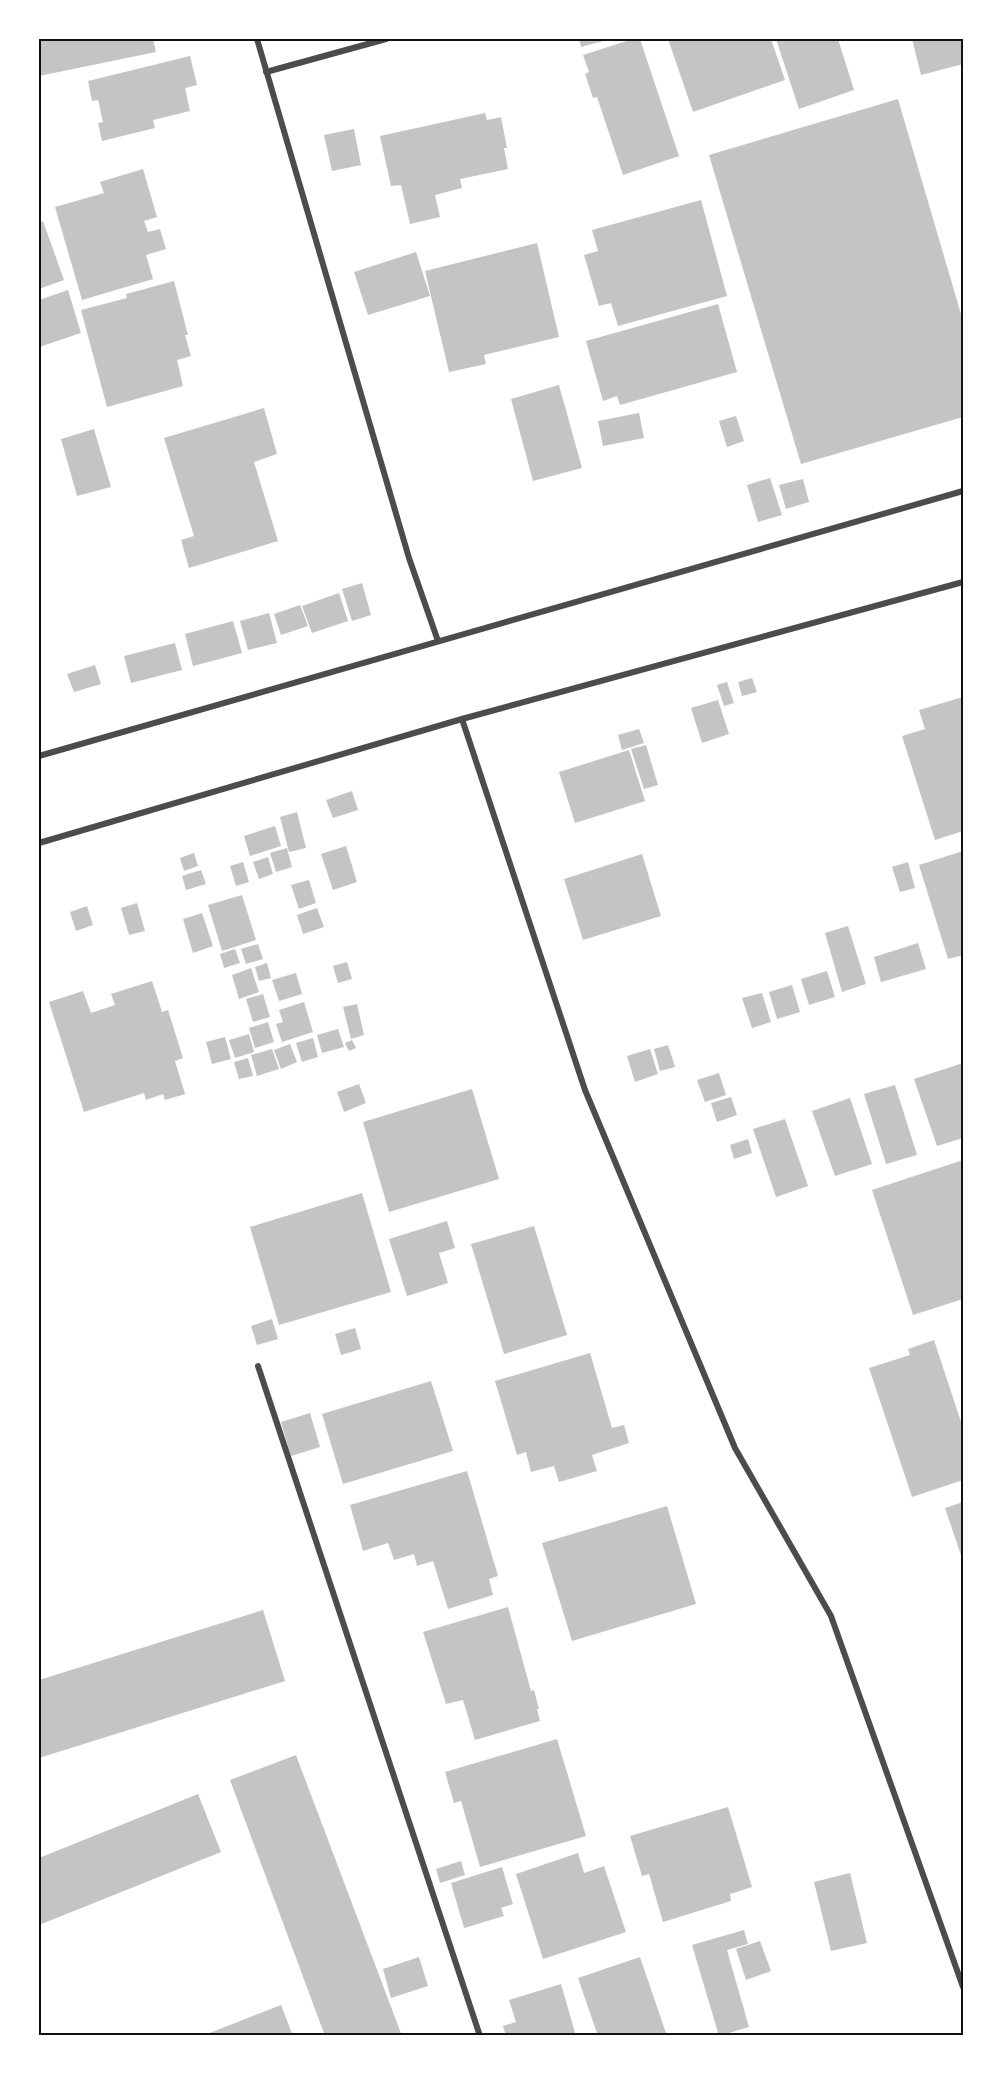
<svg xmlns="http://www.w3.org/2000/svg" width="1002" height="2075" font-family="'Exo 2',sans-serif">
<rect width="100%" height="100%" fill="#fff"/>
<!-- building -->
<g fill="#c4c4c4">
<path d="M 39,39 L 153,39 L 156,52 L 39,76 Z"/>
<path d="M 579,39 L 607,39 L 607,40 L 581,47 Z"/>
<path d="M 633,39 L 640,39 L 679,156 L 623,175 L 597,97 L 593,98 L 585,74 L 589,72 L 583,55 Z"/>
<path d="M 668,39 L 771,39 L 785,80 L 693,112 Z"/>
<path d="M 776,39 L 838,39 L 854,90 L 799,109 Z"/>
<path d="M 912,39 L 963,39 L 963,64 L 921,75 Z"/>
<path d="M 190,56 L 197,85 L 185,88 L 190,111 L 153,120 L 155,128 L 102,141 L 98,123 L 103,122 L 98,100 L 92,101 L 88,81 Z"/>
<path d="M 898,99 L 963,321 L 963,417 L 801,464 L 709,155 Z"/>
<path d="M 485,113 L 487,120 L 501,117 L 507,148 L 504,148 L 508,169 L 460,179 L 462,188 L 435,195 L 440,217 L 410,224 L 401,185 L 391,186 L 380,136 Z"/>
<path d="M 354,129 L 361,165 L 332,171 L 324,135 Z"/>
<path d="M 143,169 L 157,217 L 144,221 L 148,232 L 160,229 L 166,249 L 146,255 L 153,279 L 82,300 L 55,207 L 104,193 L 100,182 Z"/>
<path d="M 701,200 L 727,296 L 618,326 L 611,303 L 599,306 L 584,255 L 598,251 L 592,230 Z"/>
<path d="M 43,221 L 64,280 L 39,289 L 39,223 Z"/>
<path d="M 537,243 L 559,337 L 484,355 L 486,364 L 449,372 L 425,271 Z"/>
<path d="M 416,252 L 430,296 L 368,315 L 354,272 Z"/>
<path d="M 174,281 L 188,335 L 185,335 L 191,356 L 177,360 L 183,386 L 107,407 L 81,310 L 127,298 L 126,294 Z"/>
<path d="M 68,290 L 81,333 L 39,347 L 39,300 Z"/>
<path d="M 718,304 L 737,372 L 620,405 L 617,396 L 603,401 L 586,341 Z"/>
<path d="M 559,385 L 582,468 L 533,481 L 511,399 Z"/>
<path d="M 264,408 L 277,454 L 254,462 L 278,541 L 189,568 L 181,540 L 194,536 L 164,438 Z"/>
<path d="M 639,413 L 644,438 L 603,446 L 598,421 Z"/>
<path d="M 736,416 L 744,441 L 727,447 L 719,421 Z"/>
<path d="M 94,429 L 111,487 L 77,496 L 61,439 Z"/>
<path d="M 770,478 L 782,515 L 758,522 L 747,485 Z"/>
<path d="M 803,479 L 809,502 L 786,509 L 779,485 Z"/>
<path d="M 362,583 L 371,615 L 352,621 L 342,589 Z"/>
<path d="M 339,593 L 348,621 L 312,633 L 302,606 Z"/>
<path d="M 300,605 L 308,626 L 281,635 L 274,614 Z"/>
<path d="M 269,613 L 277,643 L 248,650 L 240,621 Z"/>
<path d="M 233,621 L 242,653 L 193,666 L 185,634 Z"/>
<path d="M 175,643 L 182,670 L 131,683 L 124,656 Z"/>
<path d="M 95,665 L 101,684 L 74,692 L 67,674 Z"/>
<path d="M 752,678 L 757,692 L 742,696 L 738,682 Z"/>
<path d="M 727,682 L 734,703 L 724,706 L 717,685 Z"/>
<path d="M 963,697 L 963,831 L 935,840 L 902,736 L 925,729 L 919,710 Z"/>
<path d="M 718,700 L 729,734 L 702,743 L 691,708 Z"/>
<path d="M 639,729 L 644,743 L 622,750 L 618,735 Z"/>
<path d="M 646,745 L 658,785 L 644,789 L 631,749 Z"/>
<path d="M 629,750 L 645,801 L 575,823 L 559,772 Z"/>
<path d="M 352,791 L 358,810 L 333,818 L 326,800 Z"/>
<path d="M 297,812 L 306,848 L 289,852 L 280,817 Z"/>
<path d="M 275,826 L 281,846 L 250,856 L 244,836 Z"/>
<path d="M 346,846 L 357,882 L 333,890 L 321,854 Z"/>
<path d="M 287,848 L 292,867 L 276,872 L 270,853 Z"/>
<path d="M 963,851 L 963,955 L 948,959 L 919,865 Z"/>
<path d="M 194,853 L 198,866 L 184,871 L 180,858 Z"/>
<path d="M 642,854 L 661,916 L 583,940 L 564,879 Z"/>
<path d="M 268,857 L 273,874 L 259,879 L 253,862 Z"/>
<path d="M 243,862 L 249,882 L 236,886 L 230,866 Z"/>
<path d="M 908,862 L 915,888 L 900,892 L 892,867 Z"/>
<path d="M 201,870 L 206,884 L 186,890 L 182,876 Z"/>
<path d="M 309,880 L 316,903 L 299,909 L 291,885 Z"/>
<path d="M 242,895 L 256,940 L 222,951 L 208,905 Z"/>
<path d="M 137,903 L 145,931 L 129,935 L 121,908 Z"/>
<path d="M 87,906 L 93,925 L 76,931 L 70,912 Z"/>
<path d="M 317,908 L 324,927 L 303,934 L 297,915 Z"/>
<path d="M 202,913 L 213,946 L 193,953 L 183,919 Z"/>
<path d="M 848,926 L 866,984 L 842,992 L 825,933 Z"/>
<path d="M 918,943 L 926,969 L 881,982 L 874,957 Z"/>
<path d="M 258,944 L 263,959 L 246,964 L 241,949 Z"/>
<path d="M 235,949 L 240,963 L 224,968 L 220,954 Z"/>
<path d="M 347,962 L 352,979 L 338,983 L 333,966 Z"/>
<path d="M 267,963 L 271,978 L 259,981 L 255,967 Z"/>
<path d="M 251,968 L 259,992 L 239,999 L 232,975 Z"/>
<path d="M 827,971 L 835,997 L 809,1005 L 801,979 Z"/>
<path d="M 296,973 L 302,994 L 279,1001 L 272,980 Z"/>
<path d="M 152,981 L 162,1012 L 168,1010 L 183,1058 L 175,1061 L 185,1094 L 165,1100 L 163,1094 L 146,1100 L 144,1093 L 84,1112 L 49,1002 L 83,991 L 91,1013 L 115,1005 L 111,994 Z"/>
<path d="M 792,985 L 800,1012 L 777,1019 L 769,992 Z"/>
<path d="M 762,993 L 771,1022 L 752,1028 L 742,998 Z"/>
<path d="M 263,994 L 270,1017 L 253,1022 L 246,999 Z"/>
<path d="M 304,1002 L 313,1032 L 282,1042 L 276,1024 L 283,1022 L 279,1010 Z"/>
<path d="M 357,1004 L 364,1035 L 351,1039 L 343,1007 Z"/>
<path d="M 268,1022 L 274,1042 L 255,1048 L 249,1028 Z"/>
<path d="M 338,1029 L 344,1047 L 322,1053 L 317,1035 Z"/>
<path d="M 249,1034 L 254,1052 L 235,1058 L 229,1040 Z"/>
<path d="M 225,1037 L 231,1059 L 212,1064 L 206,1042 Z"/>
<path d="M 313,1038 L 318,1057 L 302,1062 L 296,1043 Z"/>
<path d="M 352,1040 L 356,1048 L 349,1051 L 345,1043 Z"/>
<path d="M 290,1044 L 297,1062 L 281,1069 L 274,1050 Z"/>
<path d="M 668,1045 L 675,1067 L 660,1071 L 654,1049 Z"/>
<path d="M 272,1049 L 279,1069 L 257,1076 L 251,1055 Z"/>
<path d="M 650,1049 L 658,1074 L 635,1082 L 627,1056 Z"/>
<path d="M 248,1058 L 253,1076 L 239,1079 L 234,1062 Z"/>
<path d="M 963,1063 L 963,1138 L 937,1146 L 914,1079 Z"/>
<path d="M 719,1073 L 726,1095 L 705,1102 L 697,1080 Z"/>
<path d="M 359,1084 L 366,1103 L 344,1112 L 337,1092 Z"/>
<path d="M 895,1085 L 917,1155 L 886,1164 L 864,1094 Z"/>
<path d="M 472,1089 L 499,1179 L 389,1212 L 363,1122 Z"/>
<path d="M 731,1097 L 737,1115 L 717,1122 L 711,1103 Z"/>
<path d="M 850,1098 L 872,1164 L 835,1176 L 812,1111 Z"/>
<path d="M 785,1119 L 808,1186 L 776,1197 L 753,1129 Z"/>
<path d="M 748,1139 L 752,1153 L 734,1159 L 730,1145 Z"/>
<path d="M 963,1160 L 963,1299 L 913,1315 L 872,1190 Z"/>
<path d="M 362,1193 L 391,1292 L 279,1325 L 250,1227 Z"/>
<path d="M 447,1221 L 455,1248 L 439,1253 L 448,1283 L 407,1296 L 389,1239 Z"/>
<path d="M 534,1226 L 567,1335 L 504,1354 L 471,1244 Z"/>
<path d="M 272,1319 L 278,1339 L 257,1345 L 251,1326 Z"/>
<path d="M 355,1328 L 361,1349 L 341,1355 L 335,1334 Z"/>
<path d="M 934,1340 L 963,1428 L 963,1480 L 912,1497 L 869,1368 L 910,1355 L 908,1349 Z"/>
<path d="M 590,1353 L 612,1428 L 624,1425 L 629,1443 L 592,1455 L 597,1471 L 559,1482 L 554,1466 L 531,1472 L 526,1452 L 517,1455 L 495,1381 Z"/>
<path d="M 431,1381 L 453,1451 L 343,1484 L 322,1414 Z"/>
<path d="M 310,1413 L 320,1447 L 291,1456 L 281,1422 Z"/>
<path d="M 467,1471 L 498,1576 L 489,1579 L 493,1595 L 448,1609 L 433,1561 L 417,1566 L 414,1554 L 394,1560 L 388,1543 L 363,1551 L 350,1505 Z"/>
<path d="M 963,1502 L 963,1561 L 945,1508 Z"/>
<path d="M 667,1506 L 696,1604 L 572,1641 L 542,1543 Z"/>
<path d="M 508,1607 L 531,1691 L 534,1690 L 539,1709 L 537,1709 L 540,1721 L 475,1740 L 463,1700 L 446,1704 L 423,1632 Z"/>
<path d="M 263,1610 L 285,1681 L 39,1758 L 39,1680 Z"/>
<path d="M 557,1739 L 586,1836 L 480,1867 L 461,1801 L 454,1803 L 445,1772 Z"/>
<path d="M 296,1755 L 402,2036 L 325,2036 L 230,1780 Z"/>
<path d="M 198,1794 L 221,1852 L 39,1925 L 39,1858 Z"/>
<path d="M 728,1807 L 752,1887 L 730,1894 L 731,1901 L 663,1922 L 649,1874 L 642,1876 L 630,1836 Z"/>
<path d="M 578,1853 L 584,1873 L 604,1866 L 626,1932 L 543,1959 L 516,1874 Z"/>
<path d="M 461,1861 L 465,1875 L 440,1883 L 436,1869 Z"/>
<path d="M 502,1867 L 513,1904 L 501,1908 L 504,1916 L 464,1928 L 451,1883 Z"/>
<path d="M 850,1873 L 867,1943 L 831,1951 L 814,1882 Z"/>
<path d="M 744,1930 L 748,1944 L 727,1950 L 749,2027 L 719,2036 L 692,1945 Z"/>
<path d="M 760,1941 L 771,1971 L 746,1980 L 736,1949 Z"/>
<path d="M 419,1957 L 428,1986 L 391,1998 L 383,1969 Z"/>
<path d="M 640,1957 L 667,2036 L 598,2036 L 578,1978 Z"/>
<path d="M 561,1984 L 576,2036 L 506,2036 L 503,2026 L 516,2022 L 509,2000 Z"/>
<path d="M 281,2005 L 293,2036 L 202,2036 Z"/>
</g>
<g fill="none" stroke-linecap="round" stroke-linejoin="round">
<!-- minor -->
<g stroke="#4c4c4c" stroke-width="6">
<path d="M 257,39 L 409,558 L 438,641"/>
<path d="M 266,72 L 386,39"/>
<path d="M 462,719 L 585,1090 L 735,1448 L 831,1616 L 963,1987"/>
<path d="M 39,756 L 963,491"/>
<path d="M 39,843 L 462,719 L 963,582"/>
<path d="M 258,1366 L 480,2036"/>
</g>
</g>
<!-- border -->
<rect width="1002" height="2075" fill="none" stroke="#ffffff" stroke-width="81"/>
<rect x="40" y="40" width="922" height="1994" fill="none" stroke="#111" stroke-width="2"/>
</svg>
